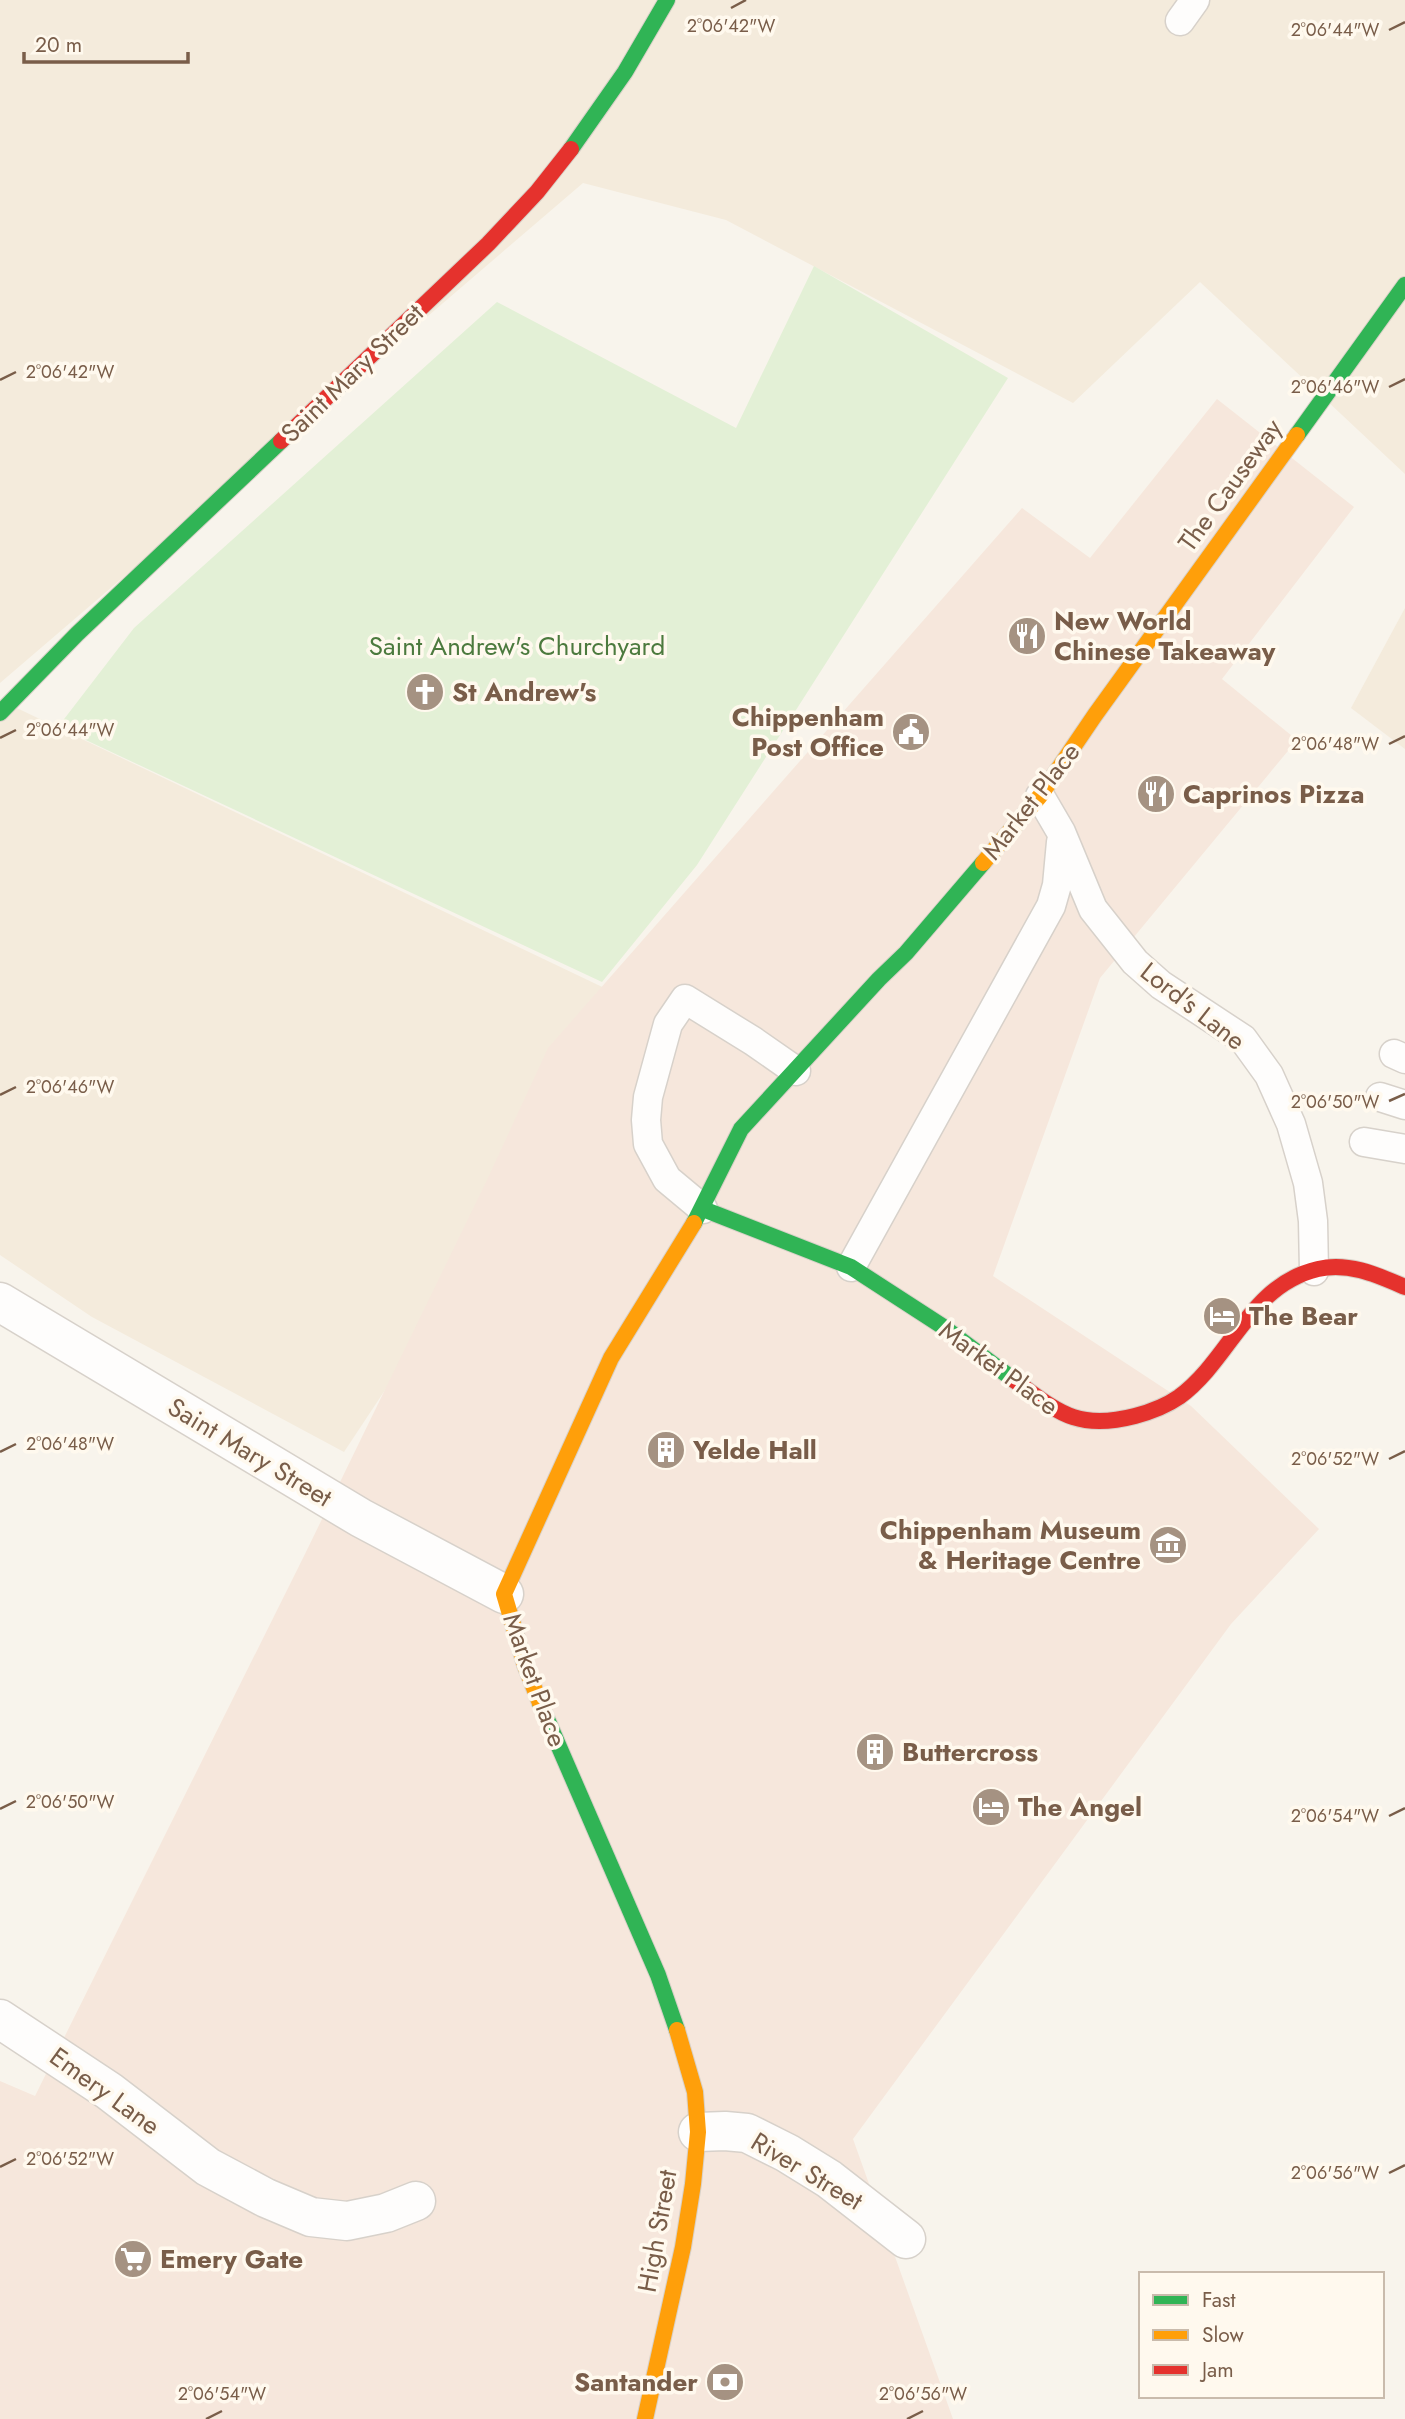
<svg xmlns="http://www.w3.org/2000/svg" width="1405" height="2419" font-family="Jost,sans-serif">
<rect width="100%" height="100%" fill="#f8f4ec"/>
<!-- residential -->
<g fill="#f4ebdc">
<path d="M 0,0 L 1405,0 L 1405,474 L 1200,282 L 1073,403 L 726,220 L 583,183 L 0,683 Z"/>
<path d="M 1405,608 L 1405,749 L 1351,708 Z"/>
<path d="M 0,700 L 640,1005 L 344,1452 L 92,1317 L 0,1255 Z"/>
</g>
<!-- commercial -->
<path fill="#f6e7dc" d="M 1217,399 L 1354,507 L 1222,679 L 1297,740 L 1100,978 L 993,1276 L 1191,1406 L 1319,1529 L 1231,1624 L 853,2139 L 953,2419 L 0,2419 L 0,2081 L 35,2096 L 305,1554 L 487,1180 L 548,1048 L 1022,508 L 1090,558 Z"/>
<!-- green -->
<path fill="#e3f0d6" d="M 814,266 L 1008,378 L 697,865 L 602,982 L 58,727 L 134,628 L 497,302 L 736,428 Z"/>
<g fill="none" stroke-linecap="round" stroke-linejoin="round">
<defs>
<g id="lane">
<path d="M 1180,21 L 1195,0"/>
<path d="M 1040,796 L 1061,832 L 1093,909 L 1135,962 L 1161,985 L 1243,1039 L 1269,1075 L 1291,1124 L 1308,1183 L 1313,1221 L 1314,1271"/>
<path d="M 1394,1054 L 1405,1059"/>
<path d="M 1380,1097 L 1405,1105"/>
<path d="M 1364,1142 L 1405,1149"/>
<path d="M 703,1209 L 667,1179 L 648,1144 L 646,1120 L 648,1097 L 668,1024 L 685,999 L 753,1041 L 796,1071"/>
<path d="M 851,1267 L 1051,906 L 1057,885 L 1061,842"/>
</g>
<g id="street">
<path d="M 0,1302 L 361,1518 L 504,1594"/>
<path d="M 0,2019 L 109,2091 L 208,2167 L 266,2198 L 311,2217 L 347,2221 L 386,2213 L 416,2201"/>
<path d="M 698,2132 L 725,2131 L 747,2133 L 787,2153 L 829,2179 L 906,2239"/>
</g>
<g id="fast">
<path d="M 571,149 L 625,72 L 667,0"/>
<path d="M 1297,435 L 1405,285"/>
<path d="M 0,713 L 77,634 L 281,441"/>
<path d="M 703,1209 L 851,1267 L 942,1326 L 1014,1380"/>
<path d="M 694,1223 L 741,1129 L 879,979 L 906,953 L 983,863"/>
<path d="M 540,1703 L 658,1975 L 677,2030"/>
</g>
<g id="slow">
<path d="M 983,863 L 1040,796 L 1095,715 L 1297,435"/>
<path d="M 540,1703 L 525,1665 L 504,1594 L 611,1358 L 694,1223"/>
<path d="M 645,2419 L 683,2247 L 693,2184 L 698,2132 L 695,2092 L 677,2030"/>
</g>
<g id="jam">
<path d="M 281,441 L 488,244 L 537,192 L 571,149"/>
<path d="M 1014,1380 C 1058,1412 1077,1431 1135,1416 C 1150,1412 1166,1406 1179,1397 C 1231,1359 1249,1285 1318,1269 C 1349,1262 1377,1275 1405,1287"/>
</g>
</defs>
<!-- lane casing -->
<use href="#lane" stroke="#d7d1ca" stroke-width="31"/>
<!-- street casing -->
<use href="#street" stroke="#d7d1ca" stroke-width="41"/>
<!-- fast casing -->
<use href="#fast" stroke="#d8d1c8" stroke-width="18"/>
<!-- slow casing -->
<use href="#slow" stroke="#d8d1c8" stroke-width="18"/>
<!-- jam casing -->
<use href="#jam" stroke="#d8d1c8" stroke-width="18"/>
<!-- lane -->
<use href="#lane" stroke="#fefdfc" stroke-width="28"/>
<!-- street -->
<use href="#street" stroke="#fefdfc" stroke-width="38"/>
<!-- fast -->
<use href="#fast" stroke="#30b455" stroke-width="16"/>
<!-- slow -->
<use href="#slow" stroke="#ff9f0a" stroke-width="16"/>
<!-- jam -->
<use href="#jam" stroke="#e5322d" stroke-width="16"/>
</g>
<!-- ticks -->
<path fill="none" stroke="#795d49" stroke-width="2.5" d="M 731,8 L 746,0M 1389,30 L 1405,22M 0,380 L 16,372M 1389,387 L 1405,379M 0,738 L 16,730M 1389,744 L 1405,736M 0,1095 L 16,1087M 1389,1101 L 1405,1094M 0,1452 L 16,1444M 1389,1459 L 1405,1451M 0,1809 L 16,1801M 1389,1816 L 1405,1808M 0,2167 L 16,2159M 1389,2173 L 1405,2165M 206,2419 L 222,2411M 907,2419 L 923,2411"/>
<!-- icons -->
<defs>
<symbol id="restaurant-disc" viewBox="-11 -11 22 22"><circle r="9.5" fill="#a59282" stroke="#fff9ee"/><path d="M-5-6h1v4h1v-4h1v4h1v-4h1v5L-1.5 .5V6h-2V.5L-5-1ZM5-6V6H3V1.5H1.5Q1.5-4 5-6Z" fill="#fff"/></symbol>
<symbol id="church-disc" viewBox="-11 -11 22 22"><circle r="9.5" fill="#a59282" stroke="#fff9ee"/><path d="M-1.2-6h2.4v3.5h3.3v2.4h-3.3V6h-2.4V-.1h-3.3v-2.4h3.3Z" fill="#fff"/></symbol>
<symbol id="civic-disc" viewBox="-11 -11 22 22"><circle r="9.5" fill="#a59282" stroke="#fff9ee"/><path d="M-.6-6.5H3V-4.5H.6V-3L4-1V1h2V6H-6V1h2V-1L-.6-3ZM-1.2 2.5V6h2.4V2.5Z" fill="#fff"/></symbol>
<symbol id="hotel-disc" viewBox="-11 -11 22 22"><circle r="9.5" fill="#a59282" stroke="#fff9ee"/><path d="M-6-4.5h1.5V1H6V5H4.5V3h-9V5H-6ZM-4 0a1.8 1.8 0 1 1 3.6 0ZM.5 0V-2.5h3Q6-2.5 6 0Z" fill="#fff"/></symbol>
<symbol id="building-disc" viewBox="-11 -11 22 22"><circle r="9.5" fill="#a59282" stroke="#fff9ee"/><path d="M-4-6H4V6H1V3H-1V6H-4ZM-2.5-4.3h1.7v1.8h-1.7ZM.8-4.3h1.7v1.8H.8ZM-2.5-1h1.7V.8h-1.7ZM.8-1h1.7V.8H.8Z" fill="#fff"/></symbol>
<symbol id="museum-disc" viewBox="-11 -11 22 22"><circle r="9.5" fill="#a59282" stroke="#fff9ee"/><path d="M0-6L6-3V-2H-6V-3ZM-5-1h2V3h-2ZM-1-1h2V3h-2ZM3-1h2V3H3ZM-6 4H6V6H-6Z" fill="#fff"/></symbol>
<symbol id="supermarket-disc" viewBox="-11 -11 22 22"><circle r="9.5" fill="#a59282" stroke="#fff9ee"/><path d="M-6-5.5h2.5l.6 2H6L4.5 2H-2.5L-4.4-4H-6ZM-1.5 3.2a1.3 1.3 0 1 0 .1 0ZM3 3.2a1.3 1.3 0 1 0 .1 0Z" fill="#fff"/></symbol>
<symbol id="bank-disc" viewBox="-11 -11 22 22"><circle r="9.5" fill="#a59282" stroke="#fff9ee"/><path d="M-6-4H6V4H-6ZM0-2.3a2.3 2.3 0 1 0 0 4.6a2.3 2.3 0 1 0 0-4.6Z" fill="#fff"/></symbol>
</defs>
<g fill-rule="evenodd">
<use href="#restaurant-disc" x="1005" y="614" width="44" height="44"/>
<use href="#church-disc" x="403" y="670" width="44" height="44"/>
<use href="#civic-disc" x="889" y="710" width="44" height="44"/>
<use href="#restaurant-disc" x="1134" y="772" width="44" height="44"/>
<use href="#hotel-disc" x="1200" y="1294" width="44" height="44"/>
<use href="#building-disc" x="644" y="1428" width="44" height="44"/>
<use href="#museum-disc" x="1146" y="1523" width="44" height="44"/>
<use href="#building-disc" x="853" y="1730" width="44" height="44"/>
<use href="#hotel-disc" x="969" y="1785" width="44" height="44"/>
<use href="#supermarket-disc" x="111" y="2237" width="44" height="44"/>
<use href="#bank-disc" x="703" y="2360" width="44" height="44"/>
</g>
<g text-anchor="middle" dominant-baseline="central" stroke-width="7" stroke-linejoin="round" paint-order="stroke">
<!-- street labels -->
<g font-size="26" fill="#795d49" stroke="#fff9ee">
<text transform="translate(352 373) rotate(-44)">Saint Mary Street</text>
<text transform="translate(1230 485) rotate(-54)">The Causeway</text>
<text transform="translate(1031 801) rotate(-52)">Market Place</text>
<text transform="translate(1193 1006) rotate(38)">Lord's Lane</text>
<text transform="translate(999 1368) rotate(36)">Market Place</text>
<text transform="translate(250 1452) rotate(31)">Saint Mary Street</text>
<text transform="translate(535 1680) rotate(70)">Market Place</text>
<text transform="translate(105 2091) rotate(36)">Emery Lane</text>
<text transform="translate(807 2171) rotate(31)">River Street</text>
<text transform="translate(657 2231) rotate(-80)">High Street</text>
</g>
<!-- poi labels -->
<g font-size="26" font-weight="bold" fill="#795d49" stroke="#fff9ee" text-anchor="start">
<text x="1054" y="621">New World<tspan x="1054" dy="30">Chinese Takeaway</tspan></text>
<text x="452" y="692">St Andrew's</text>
<text x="884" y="717" text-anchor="end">Chippenham<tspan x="884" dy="30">Post Office</tspan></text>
<text x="1183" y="794">Caprinos Pizza</text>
<text x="1249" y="1316">The Bear</text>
<text x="693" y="1450">Yelde Hall</text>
<text x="1141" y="1530" text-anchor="end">Chippenham Museum<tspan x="1141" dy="30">&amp; Heritage Centre</tspan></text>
<text x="902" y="1752">Buttercross</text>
<text x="1018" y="1807">The Angel</text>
<text x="160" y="2259">Emery Gate</text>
<text x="698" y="2382" text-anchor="end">Santander</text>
</g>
<!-- park labels -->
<g font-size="26" fill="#4c7a3e" stroke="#fff9ee">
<text x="517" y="646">Saint Andrew's Churchyard</text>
</g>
</g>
<g font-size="18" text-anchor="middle" fill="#795d49" stroke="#fff9ee" stroke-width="7" stroke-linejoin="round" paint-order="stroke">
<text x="731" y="32">2°06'42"W</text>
<text x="1335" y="36">2°06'44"W</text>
<text x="70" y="378">2°06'42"W</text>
<text x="1335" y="393">2°06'46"W</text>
<text x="70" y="736">2°06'44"W</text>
<text x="1335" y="750">2°06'48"W</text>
<text x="70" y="1093">2°06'46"W</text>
<text x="1335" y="1108">2°06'50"W</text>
<text x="70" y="1450">2°06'48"W</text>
<text x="1335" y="1465">2°06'52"W</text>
<text x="70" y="1808">2°06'50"W</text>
<text x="1335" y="1822">2°06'54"W</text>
<text x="70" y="2165">2°06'52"W</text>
<text x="1335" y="2179">2°06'56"W</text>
<text x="222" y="2400">2°06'54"W</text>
<text x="923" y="2400">2°06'56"W</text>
</g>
<!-- legend -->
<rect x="1139" y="2272" width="245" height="126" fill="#fff9ee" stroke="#c9bbac" stroke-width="2"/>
<rect x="1153" y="2295" width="35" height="10" fill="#30b455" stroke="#c9bbac" stroke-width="2"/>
<text x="1202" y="2307" font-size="21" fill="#795d49">Fast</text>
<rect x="1153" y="2330" width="35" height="10" fill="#ff9f0a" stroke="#c9bbac" stroke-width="2"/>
<text x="1202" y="2342" font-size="21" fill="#795d49">Slow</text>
<rect x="1153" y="2365" width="35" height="10" fill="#e5322d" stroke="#c9bbac" stroke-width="2"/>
<text x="1202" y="2377" font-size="21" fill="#795d49">Jam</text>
<!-- scale -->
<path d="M24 52v10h164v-10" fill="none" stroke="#795d49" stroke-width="3.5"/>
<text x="35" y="52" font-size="21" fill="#795d49" stroke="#fff9ee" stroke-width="5" paint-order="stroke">20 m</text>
</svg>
